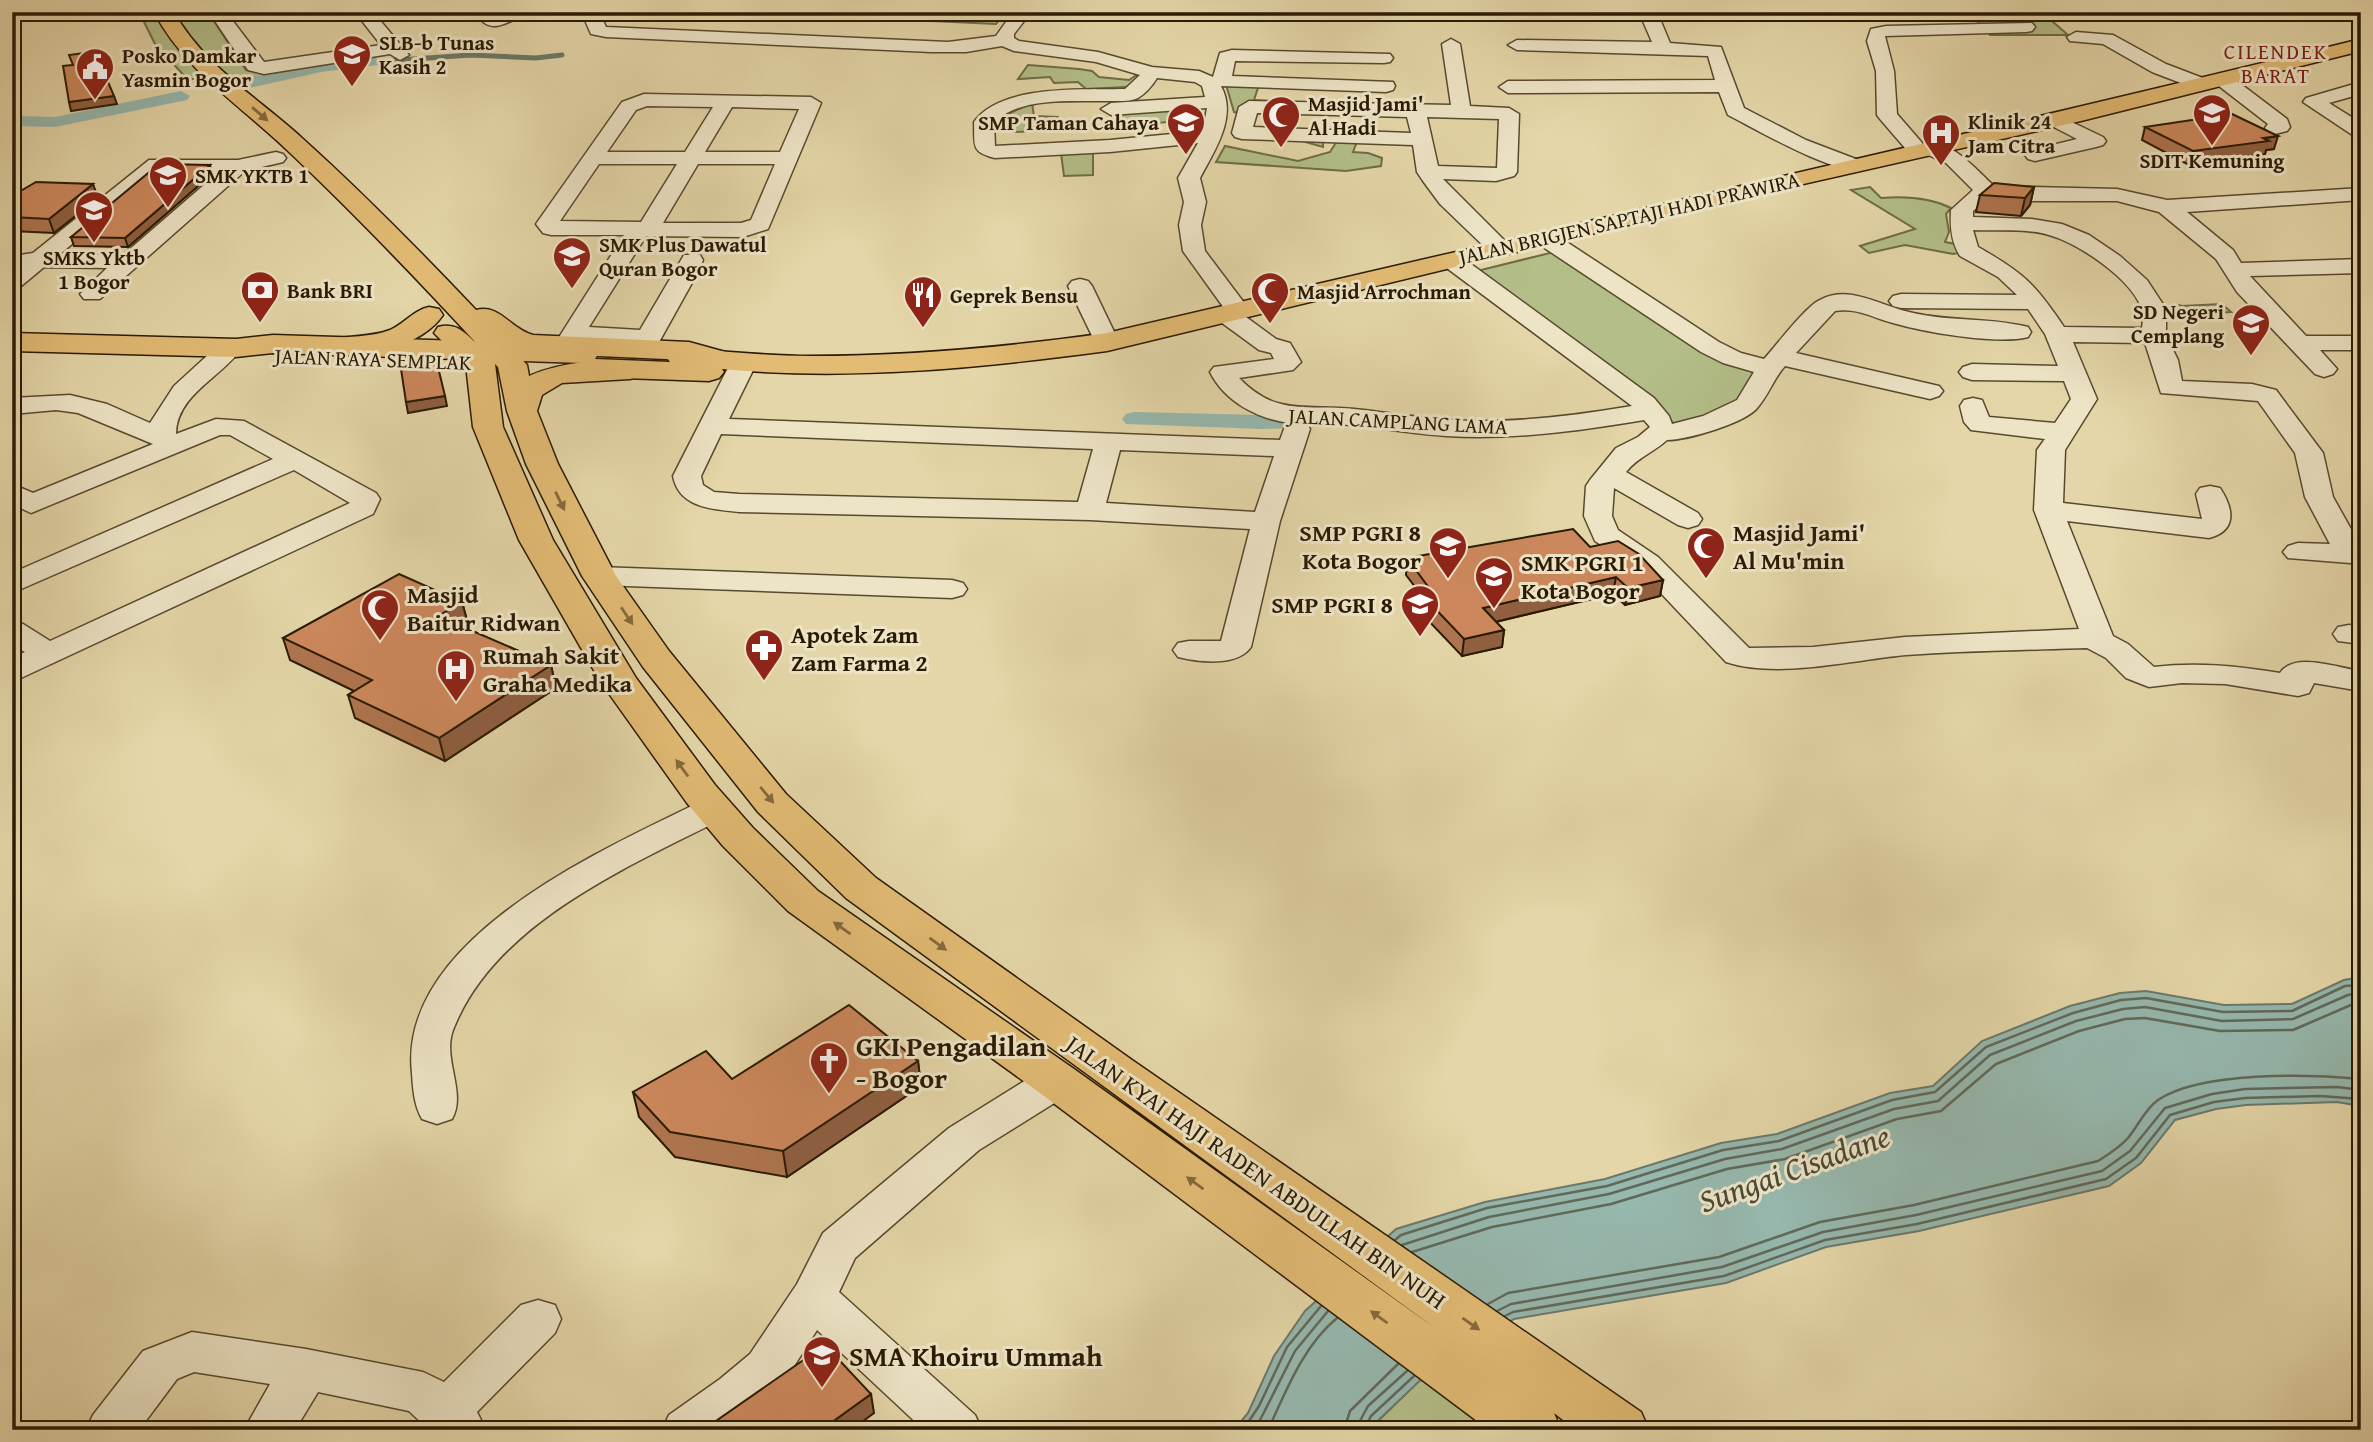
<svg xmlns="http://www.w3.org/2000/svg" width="2373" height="1442" font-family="'Gentium Book Plus',serif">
<rect width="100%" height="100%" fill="#e4d6a8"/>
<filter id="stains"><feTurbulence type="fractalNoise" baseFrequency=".00286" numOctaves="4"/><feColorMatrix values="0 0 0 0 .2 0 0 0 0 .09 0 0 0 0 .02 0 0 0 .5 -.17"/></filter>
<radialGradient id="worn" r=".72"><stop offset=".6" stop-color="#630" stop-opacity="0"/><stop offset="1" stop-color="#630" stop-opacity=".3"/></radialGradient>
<!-- green -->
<g fill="#b3be88" stroke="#6e6c46" stroke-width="2">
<path d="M 139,12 L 208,12 L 246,70 L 254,71 L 361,56 L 372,62 L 321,67 L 228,87 L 214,75 L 188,80 L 155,44 Z"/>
<path d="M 901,12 L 1002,17 L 996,24 L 756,13 Z"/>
<path d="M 1976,20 L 2052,21 L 2068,35 L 1990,35 Z"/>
<path d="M 1028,65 L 1079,69 L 1092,71 L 1099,77 L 1129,80 L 1138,74 L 1135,82 L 1126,87 L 1086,89 L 1078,82 L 1054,83 L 1050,77 L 1018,79 Z"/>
<path d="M 1225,81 L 1260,82 L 1254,100 L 1270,101 L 1266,108 L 1249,114 L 1234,112 Z"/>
<path d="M 1032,103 L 1034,116 L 1058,117 L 1059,130 L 1014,132 L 1010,113 Z"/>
<path d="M 1175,109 L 1182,121 L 1119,126 L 1119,112 Z"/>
<path d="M 1360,134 L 1353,152 L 1368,153 L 1382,158 L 1381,166 L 1346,171 L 1216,162 L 1225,146 L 1298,161 L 1330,152 L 1337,141 L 1323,138 L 1323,147 L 1284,136 L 1256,140 L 1249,135 Z"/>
<path d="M 1093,144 L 1093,175 L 1064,176 L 1060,146 Z"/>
<path d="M 1870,187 L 1881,198 C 1905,196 1929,197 1951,208 L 1946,214 L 1949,232 L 1945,242 L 1961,245 L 1964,252 L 1953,254 L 1905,245 L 1869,253 L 1860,246 L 1915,229 L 1851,190 Z"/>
<path d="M 1558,251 L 1760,369 L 1734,407 L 1680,428 L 1477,271 Z"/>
<path d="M 2175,304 L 2182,306 L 2222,304 L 2231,312 L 2184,316 L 2157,307 Z"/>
<path d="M 1425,1375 L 1501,1430 L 1369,1430 Z"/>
</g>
<!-- water -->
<path fill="#96b8ae" stroke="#6b796a" stroke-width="2" d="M 2361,977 L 2361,1106 L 2337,1102 L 2246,1105 L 2216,1109 L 2175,1120 L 2141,1163 L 2109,1186 L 1919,1231 L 1826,1247 L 1726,1283 L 1514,1319 L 1431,1370 L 1368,1430 L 1234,1430 L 1248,1413 L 1274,1356 L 1305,1311 L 1396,1229 L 1485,1202 L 1605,1179 L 1721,1143 L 1777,1134 L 1890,1093 L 1933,1086 L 1982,1041 L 2070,1006 L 2120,993 L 2146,991 L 2224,1005 L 2292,1004 L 2344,980 Z"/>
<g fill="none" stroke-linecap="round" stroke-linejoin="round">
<!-- shore -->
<g stroke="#606959" stroke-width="2.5">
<path d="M 1395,1240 L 1401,1235 L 1487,1208 L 1607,1186 L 1723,1150 L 1779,1141 L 1892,1100 L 1935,1092 L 1986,1047 L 2073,1013 L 2121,1000 L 2146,998 L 2223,1012 L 2292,1011 L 2345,986 L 2361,985"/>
<path d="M 1402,1245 L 1489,1217 L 1609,1194 L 1725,1159 L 1782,1149 L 1894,1109 L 1938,1101 L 1990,1055 L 2076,1021 L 2123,1009 L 2145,1007 L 2222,1021 L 2293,1019 L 2348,995 L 2361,993"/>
<path d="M 1412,1252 L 1492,1227 L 1611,1204 L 1727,1169 L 1785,1159 L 1897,1119 L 1941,1111 L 1996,1064 L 2079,1031 L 2125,1019 L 2145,1018 L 2220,1031 L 2293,1030 L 2351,1005 L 2361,1004"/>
<path d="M 1488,1304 L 1508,1293 L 1719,1257 L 1820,1222 L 1914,1205 L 2098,1161 C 2109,1154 2119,1148 2128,1138 C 2138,1126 2145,1109 2158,1100 C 2201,1071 2310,1074 2361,1079"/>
<path d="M 1497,1311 L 1511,1304 L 1722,1267 L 1823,1232 L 1916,1215 L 2102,1171 L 2130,1151 L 2165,1108 L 2212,1094 L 2245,1089 L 2337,1087 L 2361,1090"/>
<path d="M 1505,1316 L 1513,1312 L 1724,1276 L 1825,1240 L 1917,1224 L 2106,1179 L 2136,1158 L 2170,1115 L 2214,1102 L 2245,1098 L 2320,1096 L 2361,1099"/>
<path d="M 1243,1430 L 1259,1406 L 1287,1347 L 1321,1306"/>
<path d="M 1255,1430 L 1295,1351 L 1328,1311"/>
<path d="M 1268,1430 C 1286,1391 1303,1346 1337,1318"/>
<path d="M 1344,1430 L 1350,1411 L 1398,1364"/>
<path d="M 1355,1430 L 1368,1406 L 1407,1371"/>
<path d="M 1364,1430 L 1371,1416 L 1414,1376"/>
</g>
<!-- stream -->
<path stroke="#6b796a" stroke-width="5" d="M 372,62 L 470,55 L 536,58 L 562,55"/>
<!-- canal -->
<g fill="#96b8ae" fill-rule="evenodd">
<path d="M 372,57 L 378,59 L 380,62 L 378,65 L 321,72 L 240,90 L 232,85 L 234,81 L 321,62 Z"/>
<path d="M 181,91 L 190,96 L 187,100 L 55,127 L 12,126 L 12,116 L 55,117 Z"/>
<path d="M 1134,412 L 1262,415 L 1320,413 L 1328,415 L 1332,420 L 1328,425 L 1320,427 L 1262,429 L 1126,424 L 1122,419 L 1126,414 Z"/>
</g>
<defs>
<g id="minor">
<path d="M 209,12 L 226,12 L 264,62 L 381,45 L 355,12 L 373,12 L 409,55 L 400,60 L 390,54 L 264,74 L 248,70 Z"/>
<path d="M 474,12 L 492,12 L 494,15 L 525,12 L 523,16 C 500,25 491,35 474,12 Z"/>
<path d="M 578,12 L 599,12 L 606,27 L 948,42 L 996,36 L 1013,12 L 1031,12 L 1014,34 L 1014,38 L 1019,41 L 1098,52 L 1152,67 L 1199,71 L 1213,77 L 1220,53 L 1232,50 L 1390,54 L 1393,58 L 1390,62 L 1384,63 L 1235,61 L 1232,76 L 1393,82 L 1395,86 L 1393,90 L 1386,92 L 1221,86 C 1238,117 1214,151 1200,178 L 1206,202 L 1201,225 L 1205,251 L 1251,312 L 1246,317 L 1276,339 L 1290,343 L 1301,362 L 1293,370 L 1239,378 C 1277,417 1306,404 1354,409 C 1393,413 1432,420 1471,421 C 1525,422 1579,415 1632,406 L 1444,266 L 1441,261 L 1444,256 L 1460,256 L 1654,398 L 1669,416 L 1672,424 L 1703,416 L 1737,400 L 1754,372 L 1723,363 L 1701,352 L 1537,243 L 1534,238 L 1537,233 L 1553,233 L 1719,342 L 1741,353 L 1764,359 C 1776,346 1806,306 1820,300 C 1849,284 1881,306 1909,312 C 1948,322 1989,317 2028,327 L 2031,332 L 2028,337 C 1997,345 1924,332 1893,323 C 1873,318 1857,307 1835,311 L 1796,353 L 1939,386 L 1943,391 L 1939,396 L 1930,399 L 1785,366 C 1774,378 1769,394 1758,407 C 1746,423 1687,440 1667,440 C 1654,452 1638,457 1626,472 L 1698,513 L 1702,519 L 1698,525 L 1688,528 L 1678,525 L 1614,488 L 1612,516 L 1618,530 L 1658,557 L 1749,648 L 1813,647 L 1905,637 L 2079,629 L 2034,510 L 2037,450 L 2045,439 L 1971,430 L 1964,422 L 1960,406 L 1964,400 L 1973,398 L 1982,400 L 1989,417 L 2055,423 L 2071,399 L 2064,381 L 1972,380 L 1963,377 L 1959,372 L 1963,367 L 1972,364 L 2058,366 L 2045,334 L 2028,309 L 1901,308 L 1893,306 L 1889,301 L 1893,296 L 1901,294 L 2017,295 L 1998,277 L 1960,256 C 1951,242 1950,226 1951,210 L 1973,190 L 1946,163 L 1926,154 L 1918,157 L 1911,155 L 1880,119 L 1877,115 L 1876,71 L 1867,41 L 1871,29 L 1886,26 L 2032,23 L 2035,27 L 2032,31 L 2026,32 L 1885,36 L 1894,71 L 1897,114 L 1923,144 C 1950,137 1976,170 1994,186 L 2117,189 L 2167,200 L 2361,188 L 2361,200 L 2187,212 L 2233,250 L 2241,263 L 2361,259 L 2361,273 L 2250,276 L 2306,336 L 2361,336 L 2361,350 L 2320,350 L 2337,369 L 2333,374 L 2324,377 L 2315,374 L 2237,292 L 2216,259 L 2159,212 L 2117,201 L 2002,201 L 1989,198 L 1973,211 L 1973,217 L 2032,219 L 2062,224 L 2089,235 L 2120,256 L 2147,280 L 2166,309 L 2166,336 L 2178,360 L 2182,381 L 2252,384 L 2276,390 L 2323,453 L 2333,497 L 2361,547 L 2361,560 L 2350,563 L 2288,558 L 2283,552 L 2288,546 L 2298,543 L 2330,544 L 2305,497 L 2295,453 L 2258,401 L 2161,393 L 2145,343 L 2073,342 L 2097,399 L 2065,450 L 2063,503 L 2202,519 L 2196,494 L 2200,488 L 2210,486 L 2220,488 C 2234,509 2237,531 2209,538 L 2067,521 L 2113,636 L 2128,644 L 2154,667 C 2197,662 2237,666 2280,673 C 2294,651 2338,668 2361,671 L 2361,691 L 2314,683 L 2309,693 L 2298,696 L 2225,684 L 2182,683 L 2149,687 L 2126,678 L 2106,658 L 2087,648 C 2026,650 1966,651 1906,655 C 1852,660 1777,679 1726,662 L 1638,569 L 1595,541 L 1584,516 L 1586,486 L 1590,480 L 1616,448 L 1638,437 L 1650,427 L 1644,420 C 1579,431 1513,440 1446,436 C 1399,433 1354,422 1306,423 L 1310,429 L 1280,521 L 1251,647 C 1237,667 1199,662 1178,657 L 1173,650 L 1178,643 L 1189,641 L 1221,641 L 1250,529 L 1090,520 L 739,512 C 712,509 679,508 673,476 L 731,362 L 735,357 L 744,354 L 753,357 L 757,362 L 729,419 L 1280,440 L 1284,429 L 1290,423 C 1258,419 1225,402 1210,372 L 1214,367 L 1274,359 L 1271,353 L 1259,350 L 1218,320 L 1215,315 L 1218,310 L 1224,308 L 1183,251 L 1179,225 L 1184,202 L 1178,178 L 1198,143 L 1110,152 L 995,158 C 970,152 975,145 974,122 C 1001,84 1083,90 1125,89 L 1140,75 L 1096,62 L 1014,51 L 1002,46 L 966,52 L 931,52 L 606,37 L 591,34 L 584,18 ZM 1157,78 L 1195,82 L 1202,86 L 1205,97 L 1111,103 L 1101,109 L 1111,115 L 1207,108 L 1203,131 L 1110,140 L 995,146 L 994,123 C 1021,95 1075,102 1111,101 C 1119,101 1130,102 1138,98 C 1146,93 1152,86 1157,78 ZM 1973,230 C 1997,231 2025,228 2049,235 C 2078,243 2130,278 2141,307 C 2144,314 2143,321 2142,328 L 2064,327 C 2035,284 2024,273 1978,247 ZM 721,434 L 1093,449 L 1078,502 L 739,494 L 714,492 L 703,485 L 701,476 ZM 1120,450 L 1274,456 L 1255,512 L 1106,503 Z"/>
<path d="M 1639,12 L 1657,12 L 1670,43 L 1721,47 L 1744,108 L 1806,140 L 1861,161 L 1864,165 L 1861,169 C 1836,176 1754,128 1728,115 L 1719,92 L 1508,93 L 1499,87 L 1508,81 L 1715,80 L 1708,56 L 1517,50 L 1508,45 L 1517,40 L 1652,42 Z"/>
<path d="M 2336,12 L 2361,13 L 2361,24 Z"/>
<path d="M 2076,32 L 2113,35 L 2166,64 L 2208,80 L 2210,84 L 2201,90 L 2194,88 L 2152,72 L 2103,44 L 2070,41 L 2067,37 Z"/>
<path d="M 1451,39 L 1460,44 L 1470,106 L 1509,108 L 1519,114 L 1517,172 L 1514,176 L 1496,181 L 1443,179 L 1508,244 L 1511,249 L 1508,254 L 1492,254 L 1440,204 L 1423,181 L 1417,172 L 1413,145 L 1242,139 L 1235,137 L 1232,133 L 1239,107 L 1249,101 L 1451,105 L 1442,44 ZM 1257,113 L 1407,117 L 1411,133 L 1253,127 ZM 1427,117 L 1499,119 L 1497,168 L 1438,166 Z"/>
<path d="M 2222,73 L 2229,75 L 2287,119 L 2290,127 L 2287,131 L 2275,134 L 2268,132 L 2265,128 L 2268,124 L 2215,83 L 2213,79 Z"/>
<path d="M 2361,82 L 2361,94 L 2329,103 L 2361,123 L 2361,138 L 2354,136 L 2303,102 L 2306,98 Z"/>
<path d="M 644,94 L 811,97 L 821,103 L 768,229 L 743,237 L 646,236 L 589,327 L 640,330 L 684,255 L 700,255 L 703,260 L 698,272 L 653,353 L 644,355 L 635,353 L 633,345 L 582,340 L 570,358 L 561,360 L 552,358 L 549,353 L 624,235 L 551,235 L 543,233 L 536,224 L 622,102 ZM 647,106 L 713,107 L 685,152 L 607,152 L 636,110 ZM 732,107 L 799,109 L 780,152 L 705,152 ZM 599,164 L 677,164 L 641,222 L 560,221 ZM 698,164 L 775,164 L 751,220 L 741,223 L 663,223 Z"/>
<path d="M 2055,114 L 2103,137 L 2106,141 L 2103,145 L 2096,147 L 2035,161 L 2028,159 L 2025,155 L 2028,151 L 2077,139 L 2048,124 L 2045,120 L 2048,116 Z"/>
<path d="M 276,152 L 283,154 L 286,158 L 283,162 L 245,171 L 100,299 L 84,299 L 80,294 L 107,268 L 44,267 L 20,287 L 12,289 L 12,270 L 20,264 L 17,260 L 20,255 L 33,253 L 149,160 L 238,160 ZM 161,170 L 219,172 L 123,255 L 60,254 Z"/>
<path d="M 1080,279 L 1088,281 L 1092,286 L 1119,342 L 1116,347 L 1107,349 L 1098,347 L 1095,342 L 1068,286 L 1072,281 Z"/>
<path d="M 230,341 L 239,343 L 242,348 C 222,377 176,395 176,434 L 216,419 L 244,421 L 376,493 L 380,499 L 373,514 L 23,677 L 12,680 L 12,658 L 25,652 L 12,645 L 12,622 L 23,624 L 50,641 L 350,503 L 294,470 L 12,593 L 12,573 L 273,459 L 230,435 L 220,435 L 31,513 L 12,504 L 12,484 L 33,493 L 153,444 L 78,413 L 56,410 L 12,414 L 12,398 L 70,395 L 107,404 L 150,423 L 174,386 L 221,343 Z"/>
<path d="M 599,567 L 952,580 L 963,583 L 967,589 L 963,595 L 952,598 L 599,585 L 588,582 L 584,576 L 588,570 Z"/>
<path d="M 2349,625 L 2361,626 L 2361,644 L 2338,641 L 2333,634 L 2338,627 Z"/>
<path d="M 714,798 L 726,801 L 732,809 L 726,817 C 630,866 495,922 453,1030 C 442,1059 467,1093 452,1119 L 437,1124 L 422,1119 C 414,1105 413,1089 412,1073 C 397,939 604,849 702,801 Z"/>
<path d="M 1057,1066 L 1072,1070 L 1078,1081 L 1072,1092 L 979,1150 L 855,1258 L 839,1292 L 975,1415 L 982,1430 L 924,1430 L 817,1330 L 784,1382 L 725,1430 L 662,1430 L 669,1415 L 720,1379 L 750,1354 L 797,1284 L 823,1233 L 949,1128 L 1042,1070 Z"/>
<path d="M 538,1300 L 555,1305 L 561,1319 L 555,1333 L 477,1412 L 486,1430 L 429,1430 L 409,1411 L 318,1392 L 295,1430 L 244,1430 L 270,1384 L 194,1372 L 177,1379 L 139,1430 L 86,1430 L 93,1415 L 143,1351 L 192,1332 L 306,1349 L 423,1372 L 444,1382 L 521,1305 Z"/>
</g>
<path id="major" d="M 2361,39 L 2361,51 L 2081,121 L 1728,201 L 1107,351 C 980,368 850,381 722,369 L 724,372 L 719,378 L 709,381 L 594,377 L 584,374 L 579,368 L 583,363 L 273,353 L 236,357 L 12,351 L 12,333 L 236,339 L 273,335 L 584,345 L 594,348 L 598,354 L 595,359 L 670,362 L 667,358 L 672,352 L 682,349 C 725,351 767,356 810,356 C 909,356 1008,347 1107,333 C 1525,235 1944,141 2361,39 Z"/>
<g id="highway">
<path d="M 154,12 L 174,12 C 203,65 258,98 302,138 C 362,192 420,251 476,310 C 500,304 509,328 533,335 L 689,342 L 729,353 L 734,359 L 729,365 L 719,368 L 688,360 L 531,353 L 511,347 L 527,365 L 529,376 C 558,363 610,356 640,364 L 645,370 L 640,376 L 630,379 L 562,383 L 542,395 L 537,411 L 558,464 L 616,576 L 669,651 L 786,794 L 876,878 L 1132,1060 L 1641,1412 L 1649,1430 L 1576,1430 L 1554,1413 L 1561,1430 L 1489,1430 L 1040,1093 L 788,911 L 723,846 L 687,803 L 600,681 L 519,540 L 473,427 L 466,365 L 434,333 L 438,327 C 457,322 465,333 478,345 C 416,278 353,212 287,150 C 239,104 186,72 154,12 ZM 495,364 L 498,367 L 507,411 L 526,464 L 582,576 L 643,667 L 758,812 L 846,898 L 1439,1331 L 1074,1069 L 818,891 L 753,828 L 715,785 L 636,678 L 553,540 L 503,427 Z"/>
<path d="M 429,307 L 439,309 L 443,315 C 422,346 363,361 328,352 L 324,346 L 328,340 C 348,335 370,338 390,330 C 405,323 414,310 429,307 Z"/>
</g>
</defs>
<!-- minor casing -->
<use href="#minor" stroke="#58492d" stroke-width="3"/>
<!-- major casing -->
<use href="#major" stroke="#2a1a04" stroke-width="3"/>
<!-- highway casing -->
<use href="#highway" stroke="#2a1a04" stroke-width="3"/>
<!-- minor -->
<use href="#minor" fill="#ede4c6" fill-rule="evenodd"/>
<!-- major -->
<use href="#major" fill="#e2bb74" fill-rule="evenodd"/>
<!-- highway -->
<use href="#highway" fill="#e2bb74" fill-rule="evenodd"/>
</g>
<!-- wall -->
<g fill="#af754f" stroke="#2a1a04" stroke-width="2">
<path d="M 2145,127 L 2274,149 L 2266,150 L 2265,154 L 2189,165 L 2142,140 Z"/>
<path d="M 212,174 L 128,247 L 74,246 L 71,237 Z"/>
<path d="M 2034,187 L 2030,205 L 2021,216 L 1976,212 L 1980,195 Z"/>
<path d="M 12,196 L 98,198 L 54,233 L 12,231 Z"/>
<path d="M 1407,558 L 1663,580 L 1660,596 L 1625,605 L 1613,594 L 1496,622 L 1504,630 L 1502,647 L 1462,656 L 1423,615 L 1425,600 L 1406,575 Z"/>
<path d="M 462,602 L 468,624 L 463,627 L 551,665 L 556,688 L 445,761 L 355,718 L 348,695 L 354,691 L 290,660 L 283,638 Z"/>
<path d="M 918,1061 L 921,1086 L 787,1177 L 675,1157 L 639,1117 L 633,1092 L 732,1079 Z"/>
</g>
<!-- shaded-wall -->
<g fill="#8f5f40" stroke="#2a1a04" stroke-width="2">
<path d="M 114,96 L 117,104 L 71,111 L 69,102 Z"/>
<path d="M 2278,136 L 2274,149 L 2266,150 L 2265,154 L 2189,165 L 2193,151 Z"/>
<path d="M 210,165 L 212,174 L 128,247 L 125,238 Z"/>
<path d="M 93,184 L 98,198 L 54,233 L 49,219 Z"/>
<path d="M 2034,187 L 2030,205 L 2021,216 L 2025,198 Z"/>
<path d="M 445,396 L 447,406 L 408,413 L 406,402 Z"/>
<path d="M 1616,577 L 1613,594 L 1482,625 L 1483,608 Z"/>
<path d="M 1663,580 L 1660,596 L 1625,605 L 1628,588 Z"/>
<path d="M 462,602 L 468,624 L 443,639 L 438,616 Z"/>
<path d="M 1504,630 L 1502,647 L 1462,656 L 1464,639 Z"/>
<path d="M 551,665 L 556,688 L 445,761 L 439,738 Z"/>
<path d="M 918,1061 L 921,1086 L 787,1177 L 783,1151 Z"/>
<path d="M 871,1394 L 874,1413 L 851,1430 L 821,1430 Z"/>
</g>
<!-- building -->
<g fill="#cc885c" stroke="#2a1a04" stroke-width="2">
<path d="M 91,52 L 95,62 L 99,61 L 114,96 L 69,102 L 63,66 L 73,65 L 69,55 Z"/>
<path d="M 2232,114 L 2278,136 L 2263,138 L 2269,141 L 2193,151 L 2145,127 Z"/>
<path d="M 159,164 L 210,165 L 125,238 L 71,237 Z"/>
<path d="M 36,182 L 93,184 L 49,219 L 12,217 L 12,196 Z"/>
<path d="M 1994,183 L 2034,187 L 2025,198 L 1980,195 Z"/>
<path d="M 437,363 L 445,396 L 406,402 L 401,369 Z"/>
<path d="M 1573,529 L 1590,547 L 1618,541 L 1639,554 L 1663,580 L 1628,588 L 1616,577 L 1483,608 L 1504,630 L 1464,639 L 1425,598 L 1435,596 L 1407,558 Z"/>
<path d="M 399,574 L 462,602 L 438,616 L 551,665 L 439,738 L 348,695 L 372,680 L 283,638 Z"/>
<path d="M 849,1005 L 918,1061 L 783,1151 L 670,1132 L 633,1092 L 706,1051 L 732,1079 Z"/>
<path d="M 825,1345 L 871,1394 L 821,1430 L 703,1430 Z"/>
</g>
<!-- one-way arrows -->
<defs><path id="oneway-solid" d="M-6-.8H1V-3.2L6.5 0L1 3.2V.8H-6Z" transform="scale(1.75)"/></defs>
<g fill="#866a3c">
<use href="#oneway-solid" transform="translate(260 114) rotate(41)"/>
<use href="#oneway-solid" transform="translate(560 501) rotate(64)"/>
<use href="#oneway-solid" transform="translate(627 616) rotate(56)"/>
<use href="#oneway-solid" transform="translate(682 768) rotate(-126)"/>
<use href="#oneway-solid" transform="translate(767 795) rotate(50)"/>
<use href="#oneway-solid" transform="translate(842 928) rotate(-145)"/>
<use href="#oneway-solid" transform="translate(938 944) rotate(36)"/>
<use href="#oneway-solid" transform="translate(1195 1183) rotate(-144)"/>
<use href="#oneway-solid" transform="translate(1379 1317) rotate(-144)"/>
<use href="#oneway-solid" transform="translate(1471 1324) rotate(35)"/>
</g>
<!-- icons -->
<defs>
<symbol id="school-pin" viewBox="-11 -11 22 30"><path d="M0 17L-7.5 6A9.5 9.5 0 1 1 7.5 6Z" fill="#8f2418" stroke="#ede4c6"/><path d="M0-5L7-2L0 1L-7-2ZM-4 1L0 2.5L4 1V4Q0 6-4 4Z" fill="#fff"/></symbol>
<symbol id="civic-pin" viewBox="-11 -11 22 30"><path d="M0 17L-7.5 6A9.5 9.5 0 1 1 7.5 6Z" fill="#8f2418" stroke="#ede4c6"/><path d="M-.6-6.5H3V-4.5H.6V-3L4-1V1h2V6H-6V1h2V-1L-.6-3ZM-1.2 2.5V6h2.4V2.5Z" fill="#fff"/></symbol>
<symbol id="mosque-pin" viewBox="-11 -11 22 30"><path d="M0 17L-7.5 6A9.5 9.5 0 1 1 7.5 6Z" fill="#8f2418" stroke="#ede4c6"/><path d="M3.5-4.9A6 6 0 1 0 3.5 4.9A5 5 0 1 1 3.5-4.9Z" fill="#fff"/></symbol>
<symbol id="hospital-pin" viewBox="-11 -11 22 30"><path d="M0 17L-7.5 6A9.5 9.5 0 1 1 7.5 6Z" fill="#8f2418" stroke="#ede4c6"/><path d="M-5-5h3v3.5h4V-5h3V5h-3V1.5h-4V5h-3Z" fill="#fff"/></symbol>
<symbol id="bank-pin" viewBox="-11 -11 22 30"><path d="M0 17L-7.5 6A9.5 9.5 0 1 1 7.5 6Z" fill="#8f2418" stroke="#ede4c6"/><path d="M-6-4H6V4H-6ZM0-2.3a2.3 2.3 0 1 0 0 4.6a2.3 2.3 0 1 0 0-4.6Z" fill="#fff"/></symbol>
<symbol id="restaurant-pin" viewBox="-11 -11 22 30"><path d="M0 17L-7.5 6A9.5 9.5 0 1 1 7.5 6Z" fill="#8f2418" stroke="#ede4c6"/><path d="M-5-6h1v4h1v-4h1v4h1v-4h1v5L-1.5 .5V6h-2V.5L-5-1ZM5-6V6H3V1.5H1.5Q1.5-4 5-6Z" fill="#fff"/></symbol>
<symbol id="pharmacy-pin" viewBox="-11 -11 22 30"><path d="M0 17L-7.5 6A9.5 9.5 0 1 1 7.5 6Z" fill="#8f2418" stroke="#ede4c6"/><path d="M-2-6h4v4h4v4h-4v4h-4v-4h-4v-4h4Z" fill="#fff"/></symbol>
<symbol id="church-pin" viewBox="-11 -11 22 30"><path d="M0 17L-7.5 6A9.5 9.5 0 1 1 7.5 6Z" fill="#8f2418" stroke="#ede4c6"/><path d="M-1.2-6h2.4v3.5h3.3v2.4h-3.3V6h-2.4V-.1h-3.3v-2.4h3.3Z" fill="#fff"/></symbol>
</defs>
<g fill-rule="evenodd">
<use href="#school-pin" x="330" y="32" width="44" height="60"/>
<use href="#civic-pin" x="73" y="45" width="44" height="60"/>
<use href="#school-pin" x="2190" y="91" width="44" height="60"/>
<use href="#mosque-pin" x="1259" y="93" width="44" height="60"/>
<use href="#school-pin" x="1164" y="100" width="44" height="60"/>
<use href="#hospital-pin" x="1919" y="111" width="44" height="60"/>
<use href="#school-pin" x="146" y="153" width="44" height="60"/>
<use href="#school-pin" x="72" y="188" width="44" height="60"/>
<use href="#school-pin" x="550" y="234" width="44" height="60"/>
<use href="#bank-pin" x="238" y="268" width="44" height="60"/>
<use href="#mosque-pin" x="1248" y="269" width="44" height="60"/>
<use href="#restaurant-pin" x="901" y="273" width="44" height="60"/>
<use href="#school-pin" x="2229" y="301" width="44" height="60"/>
<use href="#school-pin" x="1426" y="524" width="44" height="60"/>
<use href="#mosque-pin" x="1684" y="524" width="44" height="60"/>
<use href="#school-pin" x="1472" y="554" width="44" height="60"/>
<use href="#school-pin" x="1398" y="582" width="44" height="60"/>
<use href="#mosque-pin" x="358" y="586" width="44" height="60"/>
<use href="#pharmacy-pin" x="742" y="626" width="44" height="60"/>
<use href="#hospital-pin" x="434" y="647" width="44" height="60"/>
<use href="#church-pin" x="807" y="1039" width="44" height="60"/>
<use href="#school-pin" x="800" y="1333" width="44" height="60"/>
</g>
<g text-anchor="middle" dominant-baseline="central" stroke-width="6" stroke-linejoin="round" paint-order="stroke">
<!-- far-poi labels -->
<g font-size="21" font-weight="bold" fill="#2a1a04" stroke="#ede4c6" text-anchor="start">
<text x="379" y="42">SLB-b Tunas<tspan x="379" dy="24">Kasih 2</tspan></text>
<text x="122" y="55">Posko Damkar<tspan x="122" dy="24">Yasmin Bogor</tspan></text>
<text x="1308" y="103">Masjid Jami'<tspan x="1308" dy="24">Al Hadi</tspan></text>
<text x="1968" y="121">Klinik 24<tspan x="1968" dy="24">Jam Citra</tspan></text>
<text x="1159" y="122" text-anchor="end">SMP Taman Cahaya</text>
<text x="2212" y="160" text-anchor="middle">SDIT Kemuning</text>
<text x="195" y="175">SMK YKTB 1</text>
<text x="599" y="244">SMK Plus Dawatul<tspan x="599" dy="24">Quran Bogor</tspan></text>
<text x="94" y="257" text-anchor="middle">SMKS Yktb<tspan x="94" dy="24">1 Bogor</tspan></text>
<text x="287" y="290">Bank BRI</text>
<text x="1297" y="291">Masjid Arrochman</text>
<text x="950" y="295">Geprek Bensu</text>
<text x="2224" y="311" text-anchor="end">SD Negeri<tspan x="2224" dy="24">Cemplang</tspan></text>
</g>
<!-- far-neighbourhood labels -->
<g font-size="21" letter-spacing="2" fill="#7a1f14" stroke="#ede4c6">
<text x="2276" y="51">CILENDEK<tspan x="2276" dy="24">BARAT</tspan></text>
</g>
<!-- far-street labels -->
<g font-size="21" fill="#2a1a04" stroke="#ede4c6">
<text transform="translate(1629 218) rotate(-13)">JALAN BRIGJEN SAPTAJI HADI PRAWIRA</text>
<text transform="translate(373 359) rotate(2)">JALAN RAYA SEMPLAK</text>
<text transform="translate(1398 421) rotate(3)">JALAN CAMPLANG LAMA</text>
</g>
<!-- poi labels -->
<g font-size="24" font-weight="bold" fill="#2a1a04" stroke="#ede4c6" text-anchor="start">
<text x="1421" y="532" text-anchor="end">SMP PGRI 8<tspan x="1421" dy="28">Kota Bogor</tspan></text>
<text x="1733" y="532">Masjid Jami'<tspan x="1733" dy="28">Al Mu'min</tspan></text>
<text x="1521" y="562">SMK PGRI 1<tspan x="1521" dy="28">Kota Bogor</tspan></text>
<text x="407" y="594">Masjid<tspan x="407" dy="28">Baitur Ridwan</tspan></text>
<text x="1393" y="604" text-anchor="end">SMP PGRI 8</text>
<text x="791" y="634">Apotek Zam<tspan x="791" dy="28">Zam Farma 2</tspan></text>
<text x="483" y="655">Rumah Sakit<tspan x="483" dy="28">Graha Medika</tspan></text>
</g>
<!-- street labels -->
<g font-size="24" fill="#2a1a04" stroke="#ede4c6">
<text transform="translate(1256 1172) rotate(35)">JALAN KYAI HAJI RADEN ABDULLAH BIN NUH</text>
</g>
<!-- near-poi labels -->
<g font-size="28" font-weight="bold" fill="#2a1a04" stroke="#ede4c6" text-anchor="start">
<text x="856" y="1045">GKI Pengadilan<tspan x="856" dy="32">- Bogor</tspan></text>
<text x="849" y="1355">SMA Khoiru Ummah</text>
</g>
<!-- near-water labels -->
<g font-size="32" font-style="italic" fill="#4a4937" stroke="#ede4c6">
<text transform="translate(1794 1168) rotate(-20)">Sungai Cisadane</text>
</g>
</g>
<!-- margin -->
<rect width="2373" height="1442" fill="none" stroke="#e4d6a8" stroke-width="42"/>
<rect x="14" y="14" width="2345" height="1414" fill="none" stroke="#2a1a04" stroke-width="3.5"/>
<rect x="21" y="21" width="2331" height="1400" fill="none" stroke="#2a1a04" stroke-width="2"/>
<rect width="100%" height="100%" filter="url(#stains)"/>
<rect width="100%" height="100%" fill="url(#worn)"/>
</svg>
